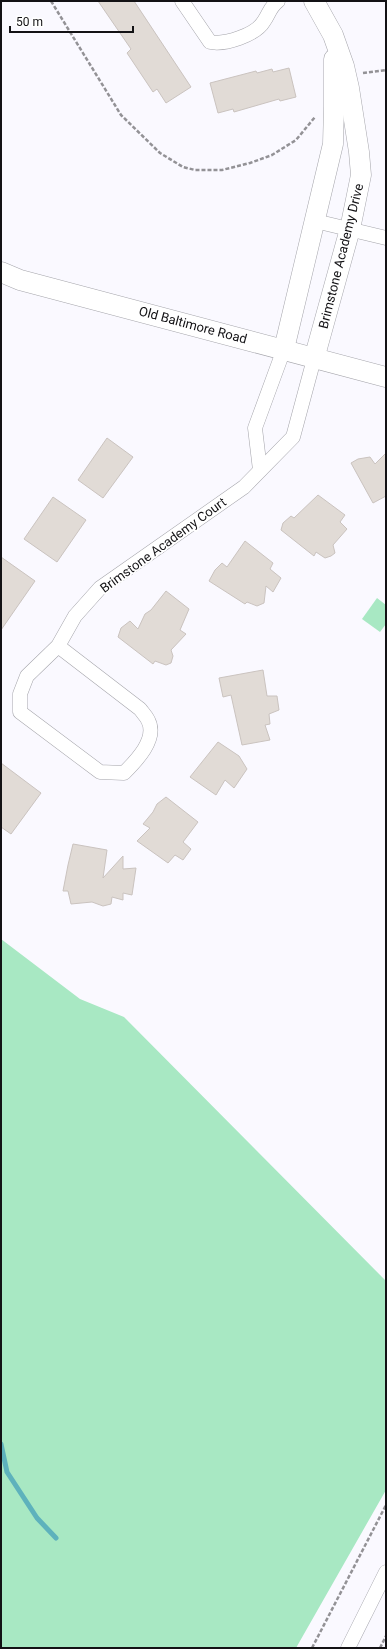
<svg xmlns="http://www.w3.org/2000/svg" width="387" height="1649" font-family="Roboto,sans-serif">
<rect width="100%" height="100%" fill="#faf9ff"/>
<!-- green -->
<g fill="#a8e8c3">
<path d="M 377,598 L 386,605 L 386,624 L 380,632 L 362,619 Z"/>
<path d="M 1,939 L 80,999 L 124,1017 L 386,1281 L 386,1490 L 296,1648 L 1,1648 Z"/>
</g>
<g fill="none" stroke-linecap="round" stroke-linejoin="round">
<!-- stream -->
<path stroke="#5eb2bc" stroke-width="5" d="M 1,1444 L 7,1472 L 37,1518 L 56,1538"/>
</g>
<!-- building -->
<g fill="#e1dbd6" stroke="#cac3bf">
<path d="M 98,1 L 134,1 L 191,87 L 166,103 L 157,89 L 153,92 L 127,53 L 131,49 Z"/>
<path d="M 289,68 L 296,97 L 280,101 L 279,99 L 234,112 L 233,109 L 218,113 L 210,83 L 256,71 L 257,73 L 272,69 L 273,72 Z"/>
<path d="M 107,438 L 133,457 L 103,498 L 78,480 Z"/>
<path d="M 386,453 L 386,496 L 373,503 L 351,463 L 358,459 L 370,457 L 375,464 Z"/>
<path d="M 318,495 L 345,515 L 340,522 L 347,529 L 333,545 L 335,553 L 331,556 L 325,558 L 316,552 L 314,556 L 281,530 L 283,523 L 291,516 L 294,518 Z"/>
<path d="M 53,497 L 86,520 L 57,562 L 24,539 Z"/>
<path d="M 245,541 L 273,563 L 270,569 L 281,578 L 273,592 L 266,586 L 264,603 L 257,606 L 247,602 L 245,604 L 209,581 L 215,570 L 222,563 L 227,567 Z"/>
<path d="M 1,557 L 35,581 L 1,630 Z"/>
<path d="M 166,591 L 189,609 L 180,630 L 186,634 L 171,650 L 173,656 L 171,663 L 166,665 L 155,661 L 153,664 L 118,637 L 121,628 L 130,621 L 138,629 L 145,614 L 151,610 Z"/>
<path d="M 263,670 L 267,696 L 277,696 L 279,710 L 269,714 L 270,724 L 265,725 L 270,740 L 242,745 L 231,695 L 223,697 L 219,678 Z"/>
<path d="M 218,742 L 239,756 L 247,769 L 234,788 L 225,780 L 216,795 L 190,777 Z"/>
<path d="M 1,763 L 41,793 L 11,834 L 1,827 Z"/>
<path d="M 166,797 L 198,822 L 183,842 L 191,849 L 183,860 L 175,855 L 168,863 L 137,841 L 150,828 L 143,824 L 153,812 L 157,804 Z"/>
<path d="M 73,844 L 107,850 L 103,878 L 123,856 L 123,869 L 136,868 L 132,895 L 123,893 L 123,900 L 112,897 L 111,904 L 103,906 L 92,902 L 71,904 L 68,891 L 63,891 L 68,865 Z"/>
</g>
<g fill="none" stroke-linecap="round" stroke-linejoin="round">
<defs>
<g id="street">
<path d="M 182,1 L 210,42 C 225,45 256,35 264,21 C 269,14 270,7 278,1"/>
<path d="M 315,221 L 386,238"/>
<path d="M 260,470 L 255,428 L 284,349"/>
<path d="M 58,646 L 140,709 C 143,713 146,716 148,720 C 158,739 136,761 124,773 L 100,772 L 20,712 L 20,694 L 27,676 L 58,646 L 75,616 L 100,588 L 244,487 L 293,437 L 314,359"/>
<path d="M 348,1648 L 386,1572"/>
</g>
<g id="secondary">
<path d="M 314,1 L 333,35 L 344,66 L 349,88 L 359,152 L 361,175 L 350,229 L 314,359"/>
<path d="M 1,272 L 20,280 L 386,377"/>
<path d="M 284,349 L 333,144 L 334,107 L 334,59"/>
</g>
</defs>
<!-- street casing -->
<use href="#street" stroke="#a5a5ab" stroke-width="15"/>
<!-- secondary casing -->
<use href="#secondary" stroke="#a5a5ab" stroke-width="21"/>
<!-- path -->
<g stroke="#939296" stroke-width="2.5" stroke-dasharray="4 2" stroke-linecap="butt">
<path d="M 51,1 L 121,115 L 160,153 L 183,167 L 195,170 L 222,170 L 250,163 L 272,155 L 296,140 L 315,117"/>
<path d="M 363,73 L 386,70"/>
<path d="M 312,1648 L 386,1505"/>
<path d="M 380,1648 L 386,1636"/>
</g>
<!-- street -->
<use href="#street" stroke="#fff" stroke-width="14"/>
<!-- secondary -->
<use href="#secondary" stroke="#fff" stroke-width="20"/>
</g>
<g text-anchor="middle" dominant-baseline="central" stroke-width="3.5" stroke-linejoin="round" paint-order="stroke">
<!-- street labels -->
<g font-size="13" fill="#131215" stroke="#fff">
<text transform="translate(341 256) rotate(-76)">Brimstone Academy Drive</text>
<text transform="translate(193 325) rotate(15)">Old Baltimore Road</text>
<text transform="translate(163 545) rotate(-36)">Brimstone Academy Court</text>
</g>
</g>
<!-- border -->
<rect width="387" height="1649" fill="none" stroke="#131215" stroke-width="4"/>
<!-- scale -->
<path d="M10 26v6h123v-6" fill="none" stroke="#131215" stroke-width="2"/>
<text x="16" y="26" font-size="12" fill="#131215" stroke="#ffffff" stroke-width="3" paint-order="stroke">50 m</text>
</svg>
